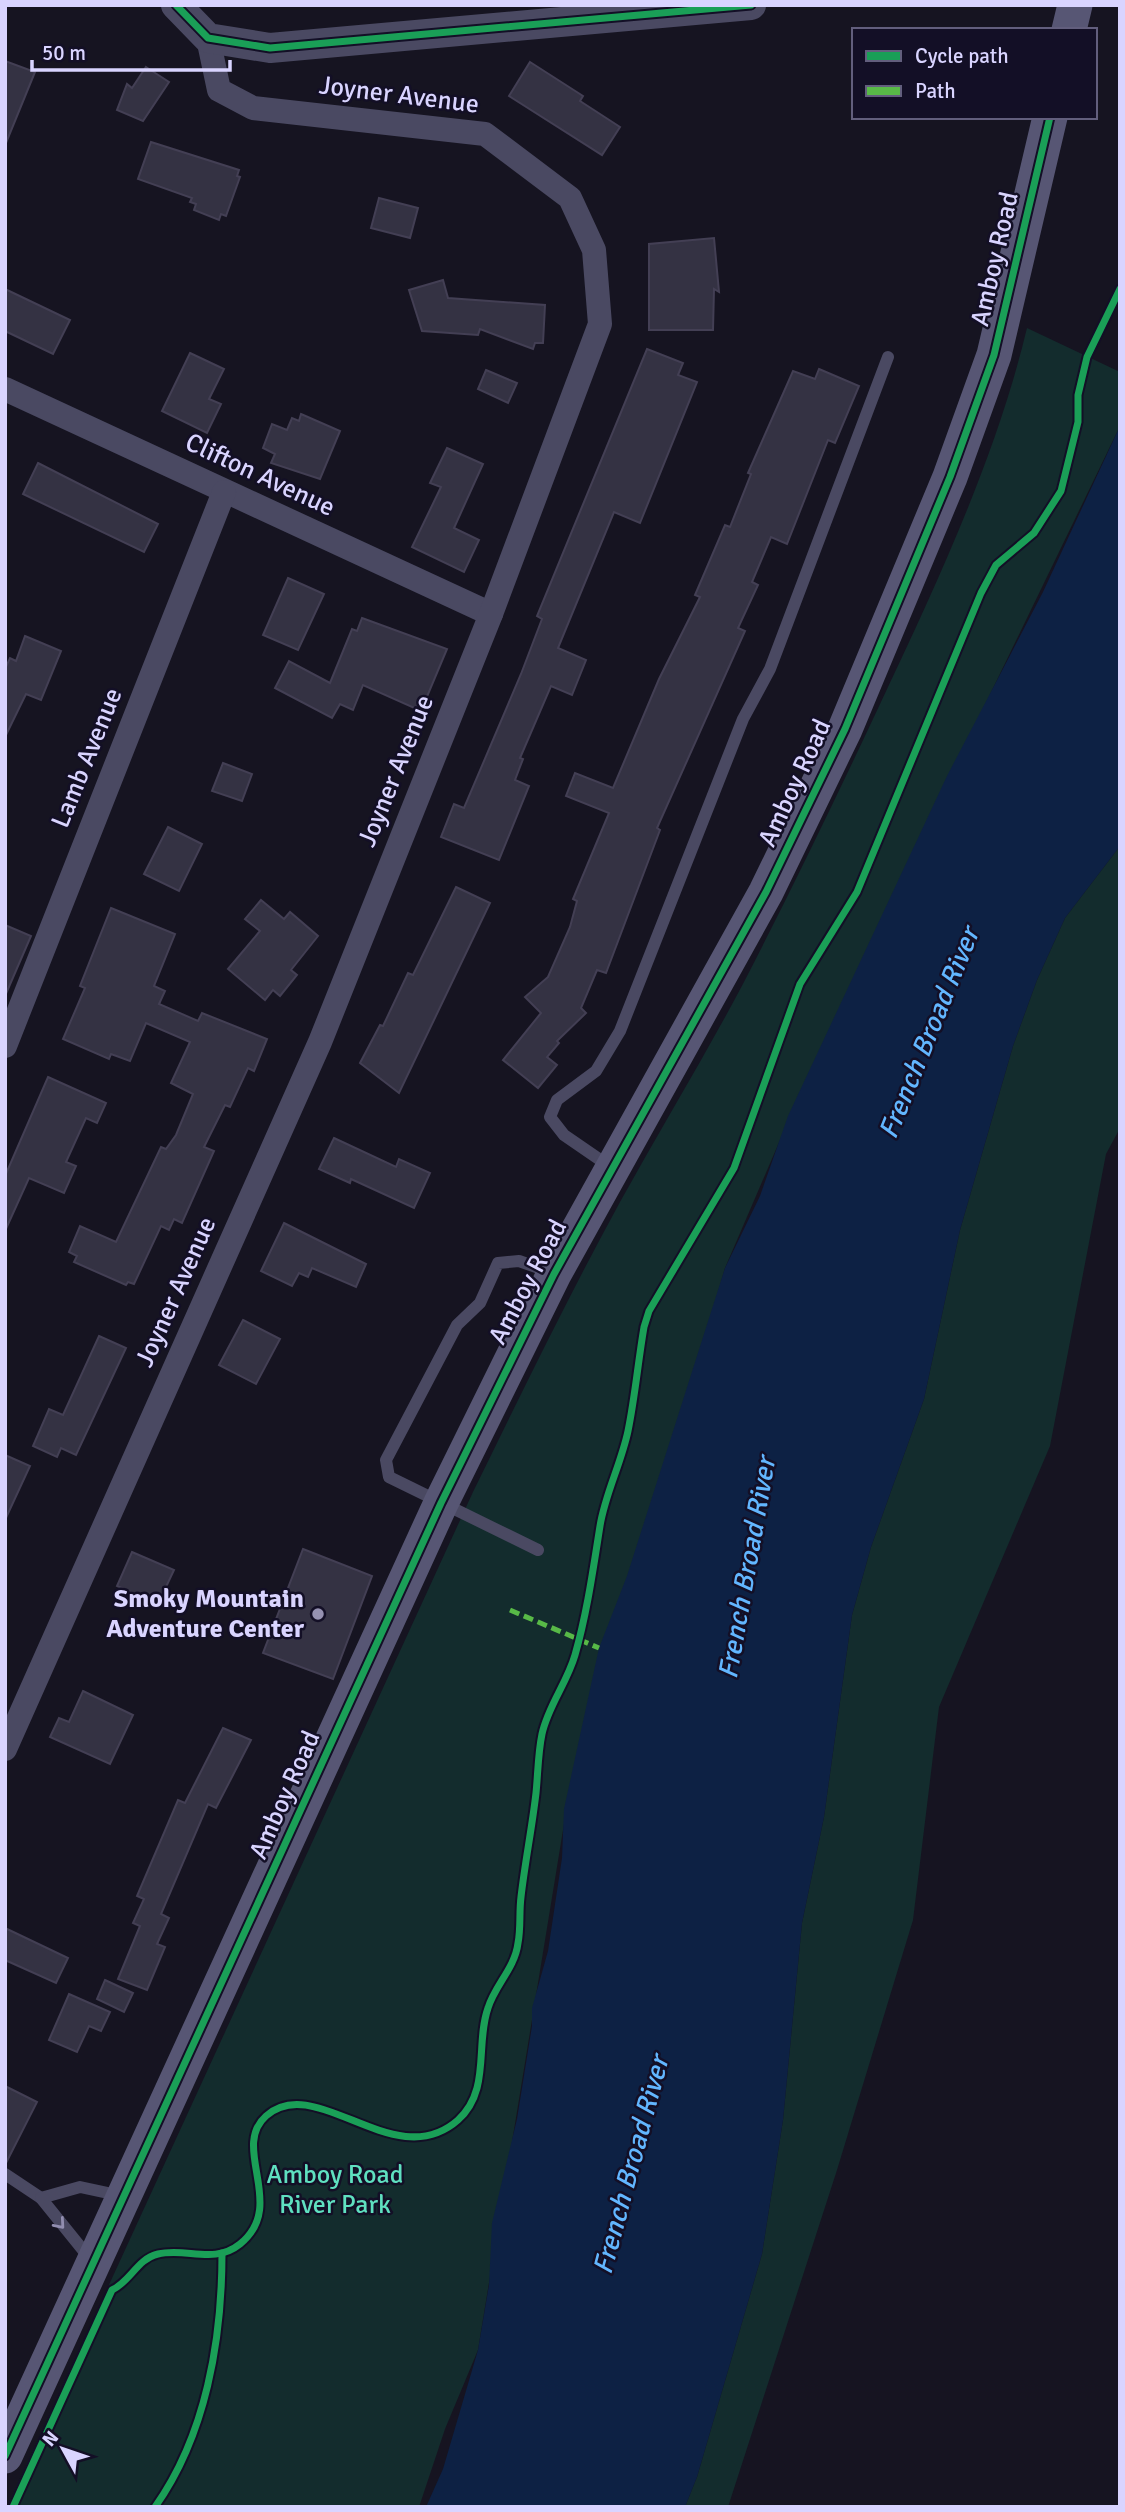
<svg xmlns="http://www.w3.org/2000/svg" width="1125" height="2512" font-family="Signika,sans-serif">
<rect width="100%" height="100%" fill="#161421"/>
<!-- green -->
<g fill="#132c2d">
<path d="M 1027,328 L 1120,372 L 1120,426 L 889,903 L 799,1096 L 725,1268 L 564,1824 L 478,2350 L 445,2429 L 419,2507 L 7,2507 L 473,1492 C 521,1394 568,1297 620,1202 C 661,1128 705,1056 744,982 C 792,889 837,796 881,702 C 938,581 996,457 1027,328 Z"/>
<path d="M 1120,846 L 1120,1128 L 1106,1154 L 1050,1446 L 939,1707 L 913,1920 L 837,2170 L 728,2507 L 685,2507 L 697,2477 L 762,2254 L 783,2120 L 802,1923 L 824,1817 L 852,1615 L 871,1547 L 924,1399 L 960,1230 L 1013,1046 L 1037,980 L 1065,918 Z"/>
</g>
<!-- water -->
<path fill="#0d2144" d="M 1120,426 L 1120,846 L 1065,918 L 1037,980 L 1013,1046 L 960,1230 L 924,1399 L 871,1547 L 852,1615 L 824,1817 L 802,1923 L 783,2120 L 762,2254 L 697,2477 L 685,2507 L 426,2507 L 443,2469 L 478,2350 L 489,2285 L 492,2223 L 517,2119 L 532,2026 L 532,2008 L 548,1951 L 562,1858 L 564,1809 L 599,1648 L 627,1576 L 725,1268 L 760,1196 L 788,1116 L 947,776 L 1043,592 Z"/>
<!-- building -->
<g fill="#343243" stroke="#433f54" stroke-width="2">
<path d="M 5,61 L 35,72 L 6,143 L 5,143 Z"/>
<path d="M 530,62 L 583,96 L 580,101 L 620,127 L 602,155 L 509,96 Z"/>
<path d="M 146,67 L 169,82 L 143,121 L 117,110 L 127,84 L 132,88 Z"/>
<path d="M 151,142 L 239,170 L 237,176 L 240,177 L 226,216 L 221,214 L 219,220 L 194,210 L 196,204 L 190,202 L 192,198 L 138,179 Z"/>
<path d="M 379,198 L 418,208 L 410,238 L 371,228 Z"/>
<path d="M 714,238 L 719,292 L 714,289 L 713,330 L 649,330 L 649,244 Z"/>
<path d="M 443,280 L 448,298 L 545,305 L 543,343 L 535,343 L 533,349 L 480,329 L 478,335 L 422,331 L 409,290 Z"/>
<path d="M 5,289 L 70,320 L 53,354 L 5,331 Z"/>
<path d="M 647,349 L 683,363 L 678,375 L 697,382 L 640,523 L 614,512 L 558,648 L 586,660 L 572,695 L 551,686 L 520,758 L 523,759 L 515,780 L 529,786 L 499,860 L 441,837 L 454,804 L 464,808 L 521,674 L 542,619 L 537,616 Z"/>
<path d="M 190,353 L 224,369 L 209,399 L 221,404 L 207,433 L 162,411 Z"/>
<path d="M 819,369 L 859,386 L 835,443 L 828,440 L 787,544 L 771,537 L 752,582 L 758,585 L 738,628 L 745,631 L 657,828 L 660,830 L 606,973 L 597,970 L 581,1008 L 586,1013 L 557,1041 L 559,1043 L 547,1057 L 557,1065 L 538,1088 L 503,1060 L 541,1013 L 525,997 L 548,977 L 570,927 L 577,901 L 573,899 L 609,813 L 566,796 L 575,773 L 613,788 L 659,679 L 700,597 L 695,595 L 725,525 L 730,527 L 751,474 L 748,473 L 793,371 L 815,379 Z"/>
<path d="M 486,370 L 517,383 L 508,403 L 478,389 Z"/>
<path d="M 301,414 L 340,431 L 320,479 L 271,463 L 275,454 L 263,448 L 272,424 L 287,430 L 292,418 L 299,421 Z"/>
<path d="M 447,448 L 483,464 L 454,528 L 479,540 L 464,572 L 412,547 L 441,487 L 430,483 Z"/>
<path d="M 38,463 L 158,524 L 144,552 L 23,494 Z"/>
<path d="M 288,578 L 324,594 L 298,650 L 263,635 Z"/>
<path d="M 362,618 L 447,649 L 421,711 L 363,685 L 353,710 L 340,704 L 332,718 L 275,688 L 289,661 L 330,683 L 352,629 L 357,631 Z"/>
<path d="M 25,636 L 61,651 L 41,700 L 26,694 L 5,737 L 5,669 L 10,658 L 16,661 Z"/>
<path d="M 223,763 L 252,774 L 242,801 L 212,791 Z"/>
<path d="M 168,827 L 202,844 L 179,891 L 144,874 Z"/>
<path d="M 456,887 L 490,903 L 399,1093 L 360,1063 L 380,1025 L 383,1026 L 408,973 L 413,975 Z"/>
<path d="M 261,900 L 284,919 L 290,912 L 318,936 L 291,970 L 297,975 L 280,996 L 273,990 L 265,1000 L 228,969 L 260,931 L 245,919 Z"/>
<path d="M 111,908 L 175,934 L 154,986 L 165,991 L 159,1004 L 198,1021 L 202,1013 L 267,1039 L 254,1071 L 248,1068 L 230,1107 L 225,1105 L 204,1147 L 214,1151 L 182,1223 L 174,1219 L 169,1230 L 161,1226 L 134,1284 L 128,1282 L 126,1285 L 74,1262 L 77,1256 L 69,1252 L 80,1226 L 116,1242 L 161,1147 L 166,1149 L 176,1135 L 193,1094 L 171,1083 L 190,1042 L 146,1023 L 130,1061 L 111,1054 L 109,1059 L 63,1039 L 85,988 L 80,986 Z"/>
<path d="M 5,925 L 31,936 L 5,996 Z"/>
<path d="M 48,1077 L 106,1103 L 97,1123 L 86,1118 L 66,1162 L 76,1166 L 64,1193 L 29,1178 L 5,1231 L 5,1176 Z"/>
<path d="M 334,1138 L 396,1167 L 399,1159 L 430,1173 L 414,1208 L 351,1179 L 350,1183 L 319,1169 Z"/>
<path d="M 284,1223 L 366,1264 L 356,1287 L 312,1268 L 308,1277 L 299,1273 L 292,1286 L 261,1271 Z"/>
<path d="M 243,1320 L 280,1339 L 256,1384 L 219,1365 Z"/>
<path d="M 99,1336 L 126,1348 L 76,1455 L 61,1448 L 57,1457 L 33,1446 L 49,1409 L 63,1415 Z"/>
<path d="M 5,1455 L 30,1466 L 5,1520 Z"/>
<path d="M 303,1549 L 372,1576 L 333,1679 L 263,1653 Z"/>
<path d="M 132,1552 L 174,1570 L 158,1604 L 117,1586 Z"/>
<path d="M 83,1691 L 133,1715 L 110,1764 L 50,1737 L 59,1718 L 69,1722 Z"/>
<path d="M 223,1728 L 251,1740 L 216,1808 L 208,1804 L 161,1914 L 169,1918 L 157,1944 L 165,1947 L 147,1990 L 118,1979 L 140,1926 L 133,1923 L 144,1899 L 137,1896 L 178,1800 L 185,1803 Z"/>
<path d="M 5,1928 L 68,1958 L 56,1983 L 5,1960 Z"/>
<path d="M 105,1980 L 133,1993 L 124,2012 L 97,1999 Z"/>
<path d="M 69,1994 L 110,2012 L 101,2031 L 89,2026 L 77,2052 L 49,2040 Z"/>
<path d="M 5,2086 L 37,2102 L 5,2165 Z"/>
</g>
<g fill="none" stroke-linecap="round" stroke-linejoin="round">
<!-- service -->
<g stroke="#4a4962" stroke-width="12">
<path d="M 612,1168 L 564,1135 L 550,1117 L 557,1100 L 596,1071 L 620,1031 L 743,719 L 770,669 L 888,357"/>
<path d="M 538,1550 L 389,1477 L 386,1460 L 457,1325 L 480,1303 L 498,1263 L 519,1261 L 553,1273"/>
<path d="M 5,2174 L 41,2198"/>
<path d="M 91,2260 L 41,2198 L 80,2187 L 122,2196"/>
</g>
<!-- minor -->
<g stroke="#4a4962" stroke-width="24">
<path d="M 5,389 L 491,614"/>
<path d="M 5,1046 L 224,492"/>
<path d="M 5,1749 L 320,1042 L 491,614 L 600,324 L 594,250 L 570,198 L 485,134 L 253,108 L 219,90 L 208,38"/>
</g>
<!-- tertiary -->
<path stroke="#4a4962" stroke-width="30" d="M 176,5 L 208,38 L 270,48 L 751,5"/>
<!-- secondary -->
<g stroke="#575674" stroke-width="35">
<path d="M 1069,30 L 1075,5"/>
<path d="M 5,2456 L 441,1503 L 554,1274 L 766,892 L 845,729 L 950,477 L 994,355 L 1050,117"/>
</g>
<!-- quiet -->
<path stroke="#58b947" stroke-width="5" stroke-dasharray="10 5" stroke-linecap="butt" d="M 510,1610 L 599,1648"/>
<defs>
<g id="cycleway">
<path d="M 176,5 L 208,38 L 270,48 L 751,5"/>
<path d="M 5,2456 L 441,1503 L 554,1274 L 766,892 L 845,729 L 950,477 L 994,355 L 1050,117"/>
<path d="M 13,2507 L 112,2290 C 131,2281 137,2259 158,2254 C 186,2247 214,2265 240,2244 C 288,2205 230,2148 266,2116 C 316,2071 395,2176 458,2120 C 491,2090 475,2045 488,2008 C 495,1985 515,1968 518,1943 C 521,1928 519,1912 521,1897 C 525,1862 532,1828 536,1793 C 538,1773 538,1753 542,1734 C 548,1706 567,1683 575,1655 C 587,1613 593,1570 600,1526 C 605,1494 621,1464 628,1431 C 635,1397 638,1362 644,1327 L 649,1311 L 734,1168 L 800,984 L 857,892 L 981,593 L 996,565 L 1034,533 L 1061,491 L 1078,422 L 1078,395 L 1087,357 L 1120,289"/>
<path d="M 155,2507 C 206,2435 222,2340 222,2253"/>
</g>
</defs>
<!-- cycleway casing -->
<use href="#cycleway" stroke="#130f26" stroke-width="11"/>
<!-- cycleway -->
<use href="#cycleway" stroke="#1a9f57" stroke-width="7"/>
</g>
<!-- one-way arrows -->
<defs><path id="oneway-chevron" d="M-2-3.5L2.5 0L-2 3.5" fill="none" stroke-width="1.6" stroke-linecap="round" stroke-linejoin="round" transform="scale(1.75)"/></defs>
<use stroke="#928eb0" href="#oneway-chevron" transform="translate(60 2224) rotate(49)"/>
<!-- markers -->
<circle fill="#9591b1" stroke="#130f26" stroke-width="2.5" cx="318" cy="1614" r="7"/>
<g text-anchor="middle" dominant-baseline="central" stroke-width="5" stroke-linejoin="round" paint-order="stroke">
<!-- street labels -->
<g font-size="26" fill="#d9d4ff" stroke="#130f26">
<text transform="translate(399 95) rotate(7)">Joyner Avenue</text>
<text transform="translate(995 259) rotate(-77)">Amboy Road</text>
<text transform="translate(260 475) rotate(25)">Clifton Avenue</text>
<text transform="translate(87 758) rotate(-68)">Lamb Avenue</text>
<text transform="translate(396 771) rotate(-68)">Joyner Avenue</text>
<text transform="translate(795 783) rotate(-65)">Amboy Road</text>
<text transform="translate(528 1282) rotate(-62)">Amboy Road</text>
<text transform="translate(176 1292) rotate(-66)">Joyner Avenue</text>
<text transform="translate(285 1795) rotate(-66)">Amboy Road</text>
</g>
<!-- poi labels -->
<g font-size="26" font-weight="bold" fill="#d9d4ff" stroke="#130f26" text-anchor="end">
<text x="304" y="1599">Smoky Mountain<tspan x="304" dy="30">Adventure Center</tspan></text>
</g>
<!-- park labels -->
<g font-size="26" fill="#5fe0c0" stroke="#130f26">
<text x="335" y="2175">Amboy Road<tspan x="335" dy="30">River Park</tspan></text>
</g>
<!-- water labels -->
<g font-size="28" font-style="italic" fill="#62b6ff" stroke="#130f26">
<text transform="translate(929 1033) rotate(-68)">French Broad River</text>
<text transform="translate(747 1568) rotate(-80)">French Broad River</text>
<text transform="translate(631 2165) rotate(-75)">French Broad River</text>
</g>
</g>
<!-- border -->
<rect width="1125" height="2512" fill="none" stroke="#d9d4ff" stroke-width="14"/>
<!-- legend -->
<rect x="852" y="28" width="245" height="91" fill="#130f26" stroke="#625e7d" stroke-width="2"/>
<rect x="866" y="51" width="35" height="10" fill="#1a9f57" stroke="#625e7d" stroke-width="2"/>
<text x="915" y="63" font-size="21" fill="#d9d4ff">Cycle path</text>
<rect x="866" y="86" width="35" height="10" fill="#58b947" stroke="#625e7d" stroke-width="2"/>
<text x="915" y="98" font-size="21" fill="#d9d4ff">Path</text>
<!-- north arrow -->
<g transform="translate(63 2449) rotate(310)" stroke="#130f26" stroke-width="5" paint-order="stroke">
<path d="M0-5L12 26L0 18L-12 26Z" fill="#d9d4ff"/>
<text y="-10" font-size="19" font-weight="bold" text-anchor="middle" fill="#d9d4ff">N</text>
</g>
<!-- scale -->
<path d="M32 60v10h198v-10" fill="none" stroke="#d9d4ff" stroke-width="3.5"/>
<text x="42" y="60" font-size="21" fill="#d9d4ff" stroke="#130f26" stroke-width="5" paint-order="stroke">50 m</text>
</svg>
